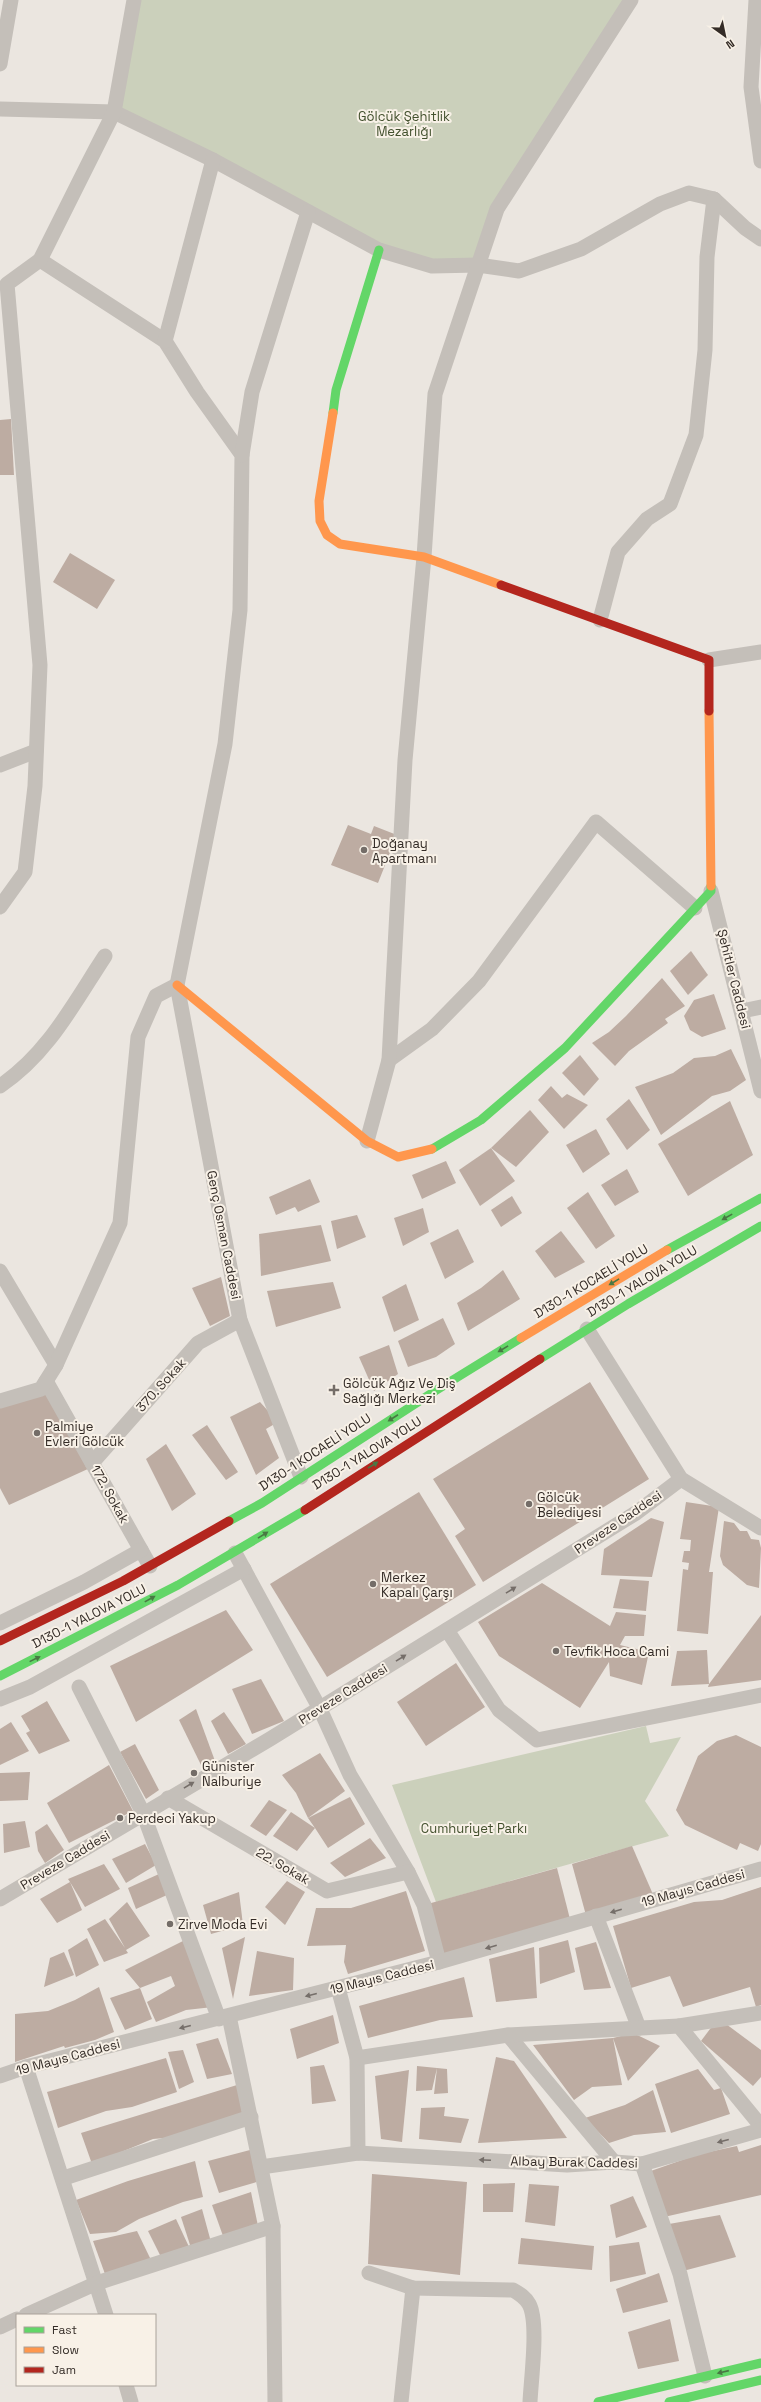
<svg xmlns="http://www.w3.org/2000/svg" width="761" height="2402" font-family="'Space Grotesk',sans-serif">
<rect width="100%" height="100%" fill="#ebe6e0"/>
<!-- green -->
<g fill="#cbd0bb">
<path d="M 134,0 L 631,0 L 533,151 L 478,265 L 384,253 L 114,112 Z"/>
<path d="M 646,1726 L 650,1743 L 681,1737 L 645,1801 L 669,1836 L 436,1902 L 392,1785 Z"/>
</g>
<!-- building -->
<g fill="#bdaca2">
<path d="M 11,419 L 14,475 L 0,475 L 0,420 Z"/>
<path d="M 70,553 L 115,580 L 97,609 L 53,582 Z"/>
<path d="M 348,825 L 371,834 L 374,826 L 397,835 L 378,883 L 331,865 Z"/>
<path d="M 691,951 L 708,975 L 688,995 L 670,971 Z"/>
<path d="M 662,978 L 685,1006 L 665,1019 L 668,1023 L 629,1051 L 615,1066 L 592,1043 L 609,1032 L 626,1016 Z"/>
<path d="M 714,994 L 726,1029 L 702,1037 L 690,1030 L 684,1016 L 694,1000 Z"/>
<path d="M 731,1049 L 746,1080 L 730,1091 L 712,1096 L 661,1135 L 635,1087 L 673,1073 L 694,1058 L 715,1056 Z"/>
<path d="M 580,1055 L 599,1079 L 584,1096 L 562,1073 Z"/>
<path d="M 551,1086 L 562,1098 L 567,1094 L 588,1105 L 564,1129 L 538,1100 Z"/>
<path d="M 629,1099 L 650,1130 L 627,1150 L 606,1119 Z"/>
<path d="M 730,1101 L 753,1155 L 688,1196 L 658,1144 Z"/>
<path d="M 530,1110 L 549,1132 L 516,1167 L 491,1148 Z"/>
<path d="M 596,1129 L 610,1154 L 583,1173 L 566,1145 Z"/>
<path d="M 491,1148 L 515,1181 L 480,1206 L 459,1170 Z"/>
<path d="M 446,1161 L 456,1183 L 422,1199 L 412,1175 Z"/>
<path d="M 627,1169 L 639,1192 L 615,1206 L 601,1185 Z"/>
<path d="M 310,1179 L 320,1202 L 298,1212 L 295,1207 L 276,1215 L 269,1197 Z"/>
<path d="M 588,1192 L 615,1236 L 596,1249 L 567,1208 Z"/>
<path d="M 512,1196 L 522,1213 L 501,1227 L 491,1210 Z"/>
<path d="M 423,1208 L 429,1232 L 403,1246 L 394,1218 Z"/>
<path d="M 357,1215 L 366,1237 L 337,1249 L 331,1221 Z"/>
<path d="M 321,1225 L 331,1261 L 261,1276 L 259,1234 Z"/>
<path d="M 458,1229 L 474,1262 L 445,1279 L 430,1243 Z"/>
<path d="M 561,1231 L 585,1262 L 555,1278 L 535,1251 Z"/>
<path d="M 503,1270 L 520,1299 L 468,1331 L 457,1303 L 481,1288 Z"/>
<path d="M 221,1277 L 230,1316 L 210,1326 L 192,1288 Z"/>
<path d="M 333,1282 L 341,1308 L 276,1327 L 267,1291 Z"/>
<path d="M 406,1284 L 419,1320 L 394,1332 L 382,1297 Z"/>
<path d="M 443,1318 L 455,1344 L 436,1357 L 408,1367 L 398,1341 Z"/>
<path d="M 389,1345 L 398,1374 L 374,1391 L 359,1357 Z"/>
<path d="M 590,1382 L 649,1479 L 483,1582 L 455,1536 L 465,1529 L 433,1479 Z"/>
<path d="M 49,1389 L 90,1468 L 9,1505 L 0,1488 L 0,1404 Z"/>
<path d="M 260,1402 L 278,1422 L 266,1429 L 279,1458 L 256,1475 L 230,1417 Z"/>
<path d="M 207,1425 L 238,1472 L 226,1480 L 192,1435 Z"/>
<path d="M 166,1444 L 196,1494 L 172,1511 L 146,1459 Z"/>
<path d="M 419,1492 L 476,1585 L 327,1677 L 270,1584 Z"/>
<path d="M 686,1502 L 719,1507 L 709,1572 L 713,1572 L 708,1634 L 677,1631 L 683,1569 L 688,1570 L 689,1563 L 682,1562 L 684,1551 L 690,1551 L 691,1540 L 680,1539 Z"/>
<path d="M 651,1518 L 664,1522 L 652,1577 L 601,1575 L 604,1549 Z"/>
<path d="M 724,1521 L 734,1523 L 740,1531 L 747,1531 L 751,1539 L 759,1540 L 761,1548 L 759,1588 L 747,1585 L 723,1565 L 720,1556 Z"/>
<path d="M 620,1579 L 649,1581 L 646,1611 L 613,1608 Z"/>
<path d="M 542,1583 L 610,1626 L 616,1612 L 646,1615 L 644,1636 L 625,1636 L 620,1645 L 649,1652 L 642,1685 L 610,1676 L 609,1662 L 580,1708 L 499,1656 L 478,1622 Z"/>
<path d="M 226,1610 L 253,1650 L 136,1722 L 110,1666 Z"/>
<path d="M 761,1615 L 761,1680 L 708,1687 L 709,1684 Z"/>
<path d="M 707,1650 L 709,1684 L 671,1686 L 677,1651 Z"/>
<path d="M 456,1663 L 485,1707 L 426,1746 L 397,1702 Z"/>
<path d="M 261,1679 L 284,1721 L 252,1734 L 232,1689 Z"/>
<path d="M 47,1701 L 70,1741 L 39,1754 L 26,1733 L 30,1731 L 21,1716 Z"/>
<path d="M 196,1709 L 215,1761 L 201,1765 L 179,1720 Z"/>
<path d="M 224,1712 L 246,1744 L 228,1754 L 211,1721 Z"/>
<path d="M 11,1722 L 29,1751 L 0,1765 L 0,1729 Z"/>
<path d="M 736,1735 L 761,1747 L 761,1844 L 758,1851 L 740,1843 L 737,1850 L 685,1825 L 676,1810 L 698,1756 L 717,1741 Z"/>
<path d="M 135,1744 L 159,1790 L 146,1799 L 120,1752 Z"/>
<path d="M 320,1753 L 345,1791 L 308,1818 L 296,1793 L 282,1775 Z"/>
<path d="M 109,1765 L 133,1811 L 69,1843 L 47,1803 Z"/>
<path d="M 30,1772 L 28,1800 L 0,1801 L 0,1773 Z"/>
<path d="M 350,1797 L 365,1824 L 328,1848 L 315,1828 L 297,1851 L 273,1836 L 291,1812 L 315,1828 L 308,1818 Z"/>
<path d="M 269,1800 L 287,1810 L 266,1836 L 250,1826 Z"/>
<path d="M 25,1821 L 30,1847 L 4,1853 L 3,1824 Z"/>
<path d="M 47,1824 L 64,1850 L 45,1863 L 38,1851 L 35,1832 Z"/>
<path d="M 370,1838 L 386,1858 L 345,1877 L 330,1863 Z"/>
<path d="M 145,1844 L 156,1865 L 126,1883 L 112,1859 Z"/>
<path d="M 632,1846 L 655,1899 L 587,1919 L 572,1864 Z"/>
<path d="M 104,1864 L 120,1889 L 85,1907 L 70,1882 L 82,1910 L 57,1923 L 40,1899 L 70,1882 L 68,1879 Z"/>
<path d="M 557,1868 L 571,1923 L 439,1962 L 424,1905 Z"/>
<path d="M 159,1874 L 167,1895 L 136,1909 L 128,1888 Z"/>
<path d="M 287,1881 L 305,1892 L 285,1925 L 265,1907 Z"/>
<path d="M 761,1887 L 761,2005 L 756,2007 L 750,1987 L 683,2007 L 670,1976 L 631,1988 L 613,1926 L 694,1902 L 722,1900 Z"/>
<path d="M 406,1891 L 425,1951 L 348,1974 L 344,1962 L 346,1945 L 307,1946 L 316,1908 L 351,1908 Z"/>
<path d="M 239,1892 L 243,1925 L 211,1934 L 203,1905 Z"/>
<path d="M 127,1902 L 150,1936 L 126,1950 L 128,1953 L 104,1962 L 87,1929 L 105,1919 L 125,1948 L 109,1919 Z"/>
<path d="M 245,1937 L 233,1999 L 222,1948 Z"/>
<path d="M 87,1938 L 99,1965 L 76,1977 L 68,1950 Z"/>
<path d="M 185,1940 L 213,2007 L 186,2010 L 156,2022 L 147,2002 L 175,1986 L 171,1976 L 140,1988 L 125,1970 Z"/>
<path d="M 568,1940 L 575,1972 L 540,1984 L 539,1948 Z"/>
<path d="M 596,1942 L 611,1988 L 584,1990 L 575,1948 Z"/>
<path d="M 534,1947 L 537,1998 L 496,2002 L 489,1959 Z"/>
<path d="M 257,1951 L 294,1958 L 293,1990 L 249,1996 Z"/>
<path d="M 64,1952 L 74,1975 L 44,1987 L 50,1958 Z"/>
<path d="M 464,1977 L 473,2017 L 440,2020 L 368,2038 L 359,2006 Z"/>
<path d="M 99,1987 L 114,2032 L 95,2040 L 65,2048 L 64,2046 L 15,2062 L 15,2014 L 48,2011 L 75,2000 Z"/>
<path d="M 140,1988 L 152,2019 L 125,2030 L 110,1998 Z"/>
<path d="M 333,2015 L 339,2043 L 297,2059 L 290,2029 Z"/>
<path d="M 726,2024 L 761,2050 L 761,2077 L 753,2086 L 701,2041 L 713,2025 Z"/>
<path d="M 633,2033 L 660,2046 L 628,2081 L 613,2038 L 622,2085 L 592,2087 L 574,2100 L 533,2045 L 613,2038 Z"/>
<path d="M 218,2038 L 232,2074 L 207,2079 L 196,2044 Z"/>
<path d="M 183,2050 L 194,2082 L 179,2089 L 168,2052 Z"/>
<path d="M 496,2057 L 514,2061 L 567,2138 L 478,2143 Z"/>
<path d="M 166,2058 L 177,2092 L 132,2107 L 106,2111 L 58,2128 L 47,2092 Z"/>
<path d="M 324,2065 L 336,2101 L 312,2104 L 310,2067 Z"/>
<path d="M 417,2066 L 447,2069 L 448,2093 L 434,2094 L 437,2068 L 432,2090 L 416,2091 Z"/>
<path d="M 698,2069 L 714,2090 L 721,2088 L 730,2114 L 671,2133 L 655,2084 Z"/>
<path d="M 409,2070 L 402,2142 L 381,2139 L 375,2076 Z"/>
<path d="M 237,2085 L 243,2117 L 176,2137 L 153,2139 L 92,2164 L 81,2133 Z"/>
<path d="M 653,2090 L 666,2132 L 634,2135 L 609,2143 L 585,2118 L 625,2105 Z"/>
<path d="M 445,2107 L 444,2116 L 469,2119 L 461,2143 L 419,2139 L 421,2108 Z"/>
<path d="M 761,2145 L 761,2195 L 664,2217 L 648,2172 L 699,2154 L 737,2146 L 739,2152 Z"/>
<path d="M 250,2150 L 260,2181 L 219,2193 L 208,2161 Z"/>
<path d="M 195,2161 L 203,2197 L 183,2202 L 139,2219 L 116,2232 L 90,2234 L 76,2200 L 128,2181 Z"/>
<path d="M 372,2174 L 467,2182 L 460,2275 L 368,2264 Z"/>
<path d="M 515,2183 L 513,2212 L 483,2212 L 483,2184 Z"/>
<path d="M 529,2184 L 559,2186 L 555,2226 L 525,2222 Z"/>
<path d="M 251,2192 L 258,2226 L 223,2236 L 212,2205 Z"/>
<path d="M 633,2196 L 647,2227 L 616,2238 L 610,2205 Z"/>
<path d="M 202,2209 L 211,2242 L 191,2248 L 181,2217 Z"/>
<path d="M 720,2215 L 736,2257 L 683,2271 L 669,2224 Z"/>
<path d="M 176,2219 L 190,2249 L 162,2259 L 148,2231 Z"/>
<path d="M 137,2231 L 151,2260 L 105,2274 L 93,2241 Z"/>
<path d="M 521,2238 L 594,2246 L 592,2270 L 518,2264 Z"/>
<path d="M 639,2242 L 646,2274 L 610,2282 L 609,2246 Z"/>
<path d="M 659,2273 L 668,2302 L 623,2313 L 616,2289 Z"/>
<path d="M 670,2319 L 679,2361 L 638,2369 L 628,2332 Z"/>
</g>
<g fill="none" stroke-linecap="round" stroke-linejoin="round">
<!-- street -->
<g stroke="#c4bfb9" stroke-width="15">
<path d="M 756,0 L 751,87 L 761,161"/>
<path d="M 0,64 L 11,0"/>
<path d="M 0,109 L 114,112 L 213,160 L 379,250 L 432,266 L 478,265 L 519,271 L 581,249 L 660,204 L 689,193 L 714,199 L 745,228 L 761,239"/>
<path d="M 40,260 L 165,341 L 197,392 L 242,455 L 240,610 L 225,744 L 177,985 L 240,1320 L 301,1477"/>
<path d="M 165,341 L 213,160"/>
<path d="M 242,455 L 252,392 L 308,212"/>
<path d="M 600,620 L 618,552 L 647,519 L 670,504 L 696,435 L 705,350 L 707,257 L 714,199"/>
<path d="M 709,660 L 761,652"/>
<path d="M 0,765 L 36,751"/>
<path d="M 711,891 L 761,1091"/>
<path d="M 0,907 L 25,872 L 35,786 L 40,665 L 7,284 L 40,260 L 114,112 L 134,0"/>
<path d="M 742,1011 L 761,1007"/>
<path d="M 389,1060 L 432,1029 L 479,981 L 596,822 L 695,908"/>
<path d="M 0,1086 C 48,1054 74,1003 105,956"/>
<path d="M 367,1141 L 389,1060 L 405,760 L 424,557 L 435,394 L 497,209 L 631,0"/>
<path d="M 0,1271 L 56,1365"/>
<path d="M 587,1329 L 681,1479 L 761,1528"/>
<path d="M 46,1381 L 150,1566"/>
<path d="M 0,1401 L 41,1389 L 56,1365 L 120,1223 L 138,1037 L 156,996 L 177,985"/>
<path d="M 92,1463 L 198,1343 L 240,1320"/>
<path d="M 235,1553 L 320,1709 L 350,1775 L 408,1872 L 424,1905 L 439,1962"/>
<path d="M 0,1623 L 84,1582 L 141,1550"/>
<path d="M 447,1630 L 499,1710 L 537,1740 L 761,1695"/>
<path d="M 79,1687 L 143,1813 L 219,2019"/>
<path d="M 0,1699 L 30,1687 L 244,1569"/>
<path d="M 168,1798 L 327,1891 L 408,1872"/>
<path d="M 0,1899 L 270,1739 L 636,1513 L 681,1479"/>
<path d="M 596,1916 L 639,2028"/>
<path d="M 338,1988 L 357,2058 L 358,2153"/>
<path d="M 229,2016 L 273,2226 L 275,2402"/>
<path d="M 679,2026 L 761,2013"/>
<path d="M 508,2035 L 614,2162"/>
<path d="M 357,2058 L 508,2035 L 679,2026 L 761,2126"/>
<path d="M 26,2067 L 106,2315"/>
<path d="M 0,2076 L 26,2067 L 439,1962 L 761,1869"/>
<path d="M 642,2164 L 680,2274 L 705,2376"/>
<path d="M 261,2167 L 358,2153 L 567,2165 L 614,2162 L 642,2164 L 761,2130"/>
<path d="M 64,2178 L 251,2117"/>
<path d="M 369,2273 L 413,2288 L 513,2290 C 520,2294 525,2297 529,2304 C 539,2322 531,2379 530,2402"/>
<path d="M 26,2315 L 97,2283 L 273,2226"/>
<path d="M 0,2327 L 17,2319"/>
<path d="M 126,2385 L 131,2402"/>
<path d="M 401,2402 L 413,2288"/>
</g>
<!-- fast -->
<g stroke="#63d668" stroke-width="9">
<path d="M 333,413 L 336,390 L 379,250"/>
<path d="M 432,1149 L 481,1120 L 565,1048 L 711,891 L 711,886"/>
<path d="M 667,1250 L 761,1198"/>
<path d="M 540,1359 L 628,1304 L 761,1226"/>
<path d="M 229,1521 L 262,1503 L 435,1391 L 521,1338"/>
<path d="M 0,1676 L 178,1585 L 305,1510"/>
<path d="M 598,2402 L 761,2363"/>
<path d="M 669,2402 L 761,2380"/>
</g>
<!-- slow -->
<g stroke="#ff974d" stroke-width="9">
<path d="M 333,413 L 319,501 L 320,521 L 327,535 L 340,544 L 424,557 L 501,585"/>
<path d="M 709,711 L 711,886"/>
<path d="M 177,985 L 367,1141 L 398,1157 L 432,1149"/>
<path d="M 521,1338 L 667,1250"/>
</g>
<!-- jam -->
<g stroke="#b3261e" stroke-width="9">
<path d="M 501,585 L 709,660 L 709,711"/>
<path d="M 305,1510 L 540,1359"/>
<path d="M 0,1641 L 123,1581 L 229,1521"/>
</g>
</g>
<!-- one-way arrows -->
<defs><path id="oneway-solid" d="M-6-.8H1V-3.2L6.5 0L1 3.2V.8H-6Z"/></defs>
<g fill="#497844">
<use href="#oneway-solid" transform="translate(727 1217) rotate(151)"/>
<use href="#oneway-solid" transform="translate(614 1282) rotate(149)"/>
<use href="#oneway-solid" transform="translate(503 1349) rotate(149)"/>
<use href="#oneway-solid" transform="translate(393 1418) rotate(147)"/>
<use href="#oneway-solid" transform="translate(373 1465) rotate(-32)"/>
<use href="#oneway-solid" transform="translate(263 1535) rotate(-32)"/>
<use href="#oneway-solid" transform="translate(150 1599) rotate(-29)"/>
<use href="#oneway-solid" transform="translate(35 1659) rotate(-26)"/>
<use href="#oneway-solid" transform="translate(723 2372) rotate(167)"/>
</g>
<g fill="#756e69">
<use href="#oneway-solid" transform="translate(511 1590) rotate(-32)"/>
<use href="#oneway-solid" transform="translate(401 1658) rotate(-32)"/>
<use href="#oneway-solid" transform="translate(189 1785) rotate(-31)"/>
<use href="#oneway-solid" transform="translate(616 1911) rotate(164)"/>
<use href="#oneway-solid" transform="translate(491 1947) rotate(164)"/>
<use href="#oneway-solid" transform="translate(311 1995) rotate(166)"/>
<use href="#oneway-solid" transform="translate(185 2027) rotate(166)"/>
<use href="#oneway-solid" transform="translate(723 2141) rotate(165)"/>
<use href="#oneway-solid" transform="translate(485 2160) rotate(-177)"/>
</g>
<!-- markers -->
<g fill="#746d68" stroke="#f8f1e7" stroke-width="1.5">
<circle cx="364" cy="850" r="4"/>
<path d="M332 1384h4v4h4v4h-4v4h-4v-4h-4v-4h4z"/>
<circle cx="37" cy="1433" r="4"/>
<circle cx="529" cy="1504" r="4"/>
<circle cx="373" cy="1584" r="4"/>
<circle cx="556" cy="1651" r="4"/>
<circle cx="194" cy="1773" r="4"/>
<circle cx="120" cy="1818" r="4"/>
<circle cx="170" cy="1924" r="4"/>
</g>
<g text-anchor="middle" dominant-baseline="central" stroke-width="4" stroke-linejoin="round" paint-order="stroke">
<!-- park labels -->
<g font-size="13" fill="#42502d" stroke="#f8f1e7">
<text x="404" y="116">Gölcük Şehitlik<tspan x="404" dy="15">Mezarlığı</tspan></text>
<text x="474" y="1828">Cumhuriyet Parkı</text>
</g>
<!-- poi labels -->
<g font-size="13" fill="#342c27" stroke="#f8f1e7" text-anchor="start">
<text x="372" y="843">Doğanay<tspan x="372" dy="15">Apartmanı</tspan></text>
<text x="343" y="1383">Gölcük Ağız Ve Diş<tspan x="343" dy="15">Sağlığı Merkezi</tspan></text>
<text x="45" y="1426">Palmiye<tspan x="45" dy="15">Evleri Gölcük</tspan></text>
<text x="537" y="1497">Gölcük<tspan x="537" dy="15">Belediyesi</tspan></text>
<text x="381" y="1577">Merkez<tspan x="381" dy="15">Kapalı Çarşı</tspan></text>
<text x="564" y="1651">Tevfik Hoca Cami</text>
<text x="202" y="1766">Günister<tspan x="202" dy="15">Nalburiye</tspan></text>
<text x="128" y="1818">Perdeci Yakup</text>
<text x="178" y="1924">Zirve Moda Evi</text>
</g>
<!-- street labels -->
<g font-size="13" fill="#342c27" stroke="#f8f1e7">
<text transform="translate(734 979) rotate(76)">Şehitler Caddesi</text>
<text transform="translate(224 1235) rotate(79)">Genç Osman Caddesi</text>
<text transform="translate(591 1281) rotate(-31)">D130-1 KOCAELİ YOLU</text>
<text transform="translate(642 1281) rotate(-31)">D130-1 YALOVA YOLU</text>
<text transform="translate(161 1385) rotate(-48)">370. Sokak</text>
<text transform="translate(315 1452) rotate(-33)">D130-1 KOCAELİ YOLU</text>
<text transform="translate(367 1453) rotate(-32)">D130-1 YALOVA YOLU</text>
<text transform="translate(110 1494) rotate(61)">172. Sokak</text>
<text transform="translate(618 1522) rotate(-34)">Preveze Caddesi</text>
<text transform="translate(89 1616) rotate(-27)">D130-1 YALOVA YOLU</text>
<text transform="translate(343 1694) rotate(-32)">Preveze Caddesi</text>
<text transform="translate(65 1860) rotate(-31)">Preveze Caddesi</text>
<text transform="translate(283 1866) rotate(30)">22. Sokak</text>
<text transform="translate(693 1888) rotate(-16)">19 Mayıs Caddesi</text>
<text transform="translate(382 1977) rotate(-14)">19 Mayıs Caddesi</text>
<text transform="translate(68 2057) rotate(-15)">19 Mayıs Caddesi</text>
<text transform="translate(574 2162) rotate(1)">Albay Burak Caddesi</text>
</g>
</g>
<!-- legend -->
<rect x="16" y="2314" width="140" height="72" fill="#f8f1e7" stroke="#aaa29a"/>
<rect x="24" y="2327" width="20" height="6" fill="#63d668" stroke="#aaa29a"/>
<text x="52" y="2334" font-size="12" fill="#342c27">Fast</text>
<rect x="24" y="2347" width="20" height="6" fill="#ff974d" stroke="#aaa29a"/>
<text x="52" y="2354" font-size="12" fill="#342c27">Slow</text>
<rect x="24" y="2367" width="20" height="6" fill="#b3261e" stroke="#aaa29a"/>
<text x="52" y="2374" font-size="12" fill="#342c27">Jam</text>
<!-- north arrow -->
<g transform="translate(725 36) rotate(147)" stroke="#f8f1e7" stroke-width="3" paint-order="stroke">
<path d="M0-3L7 15L0 10L-7 15Z" fill="#342c27"/>
<text y="-6" font-size="11" font-weight="bold" text-anchor="middle" fill="#342c27">N</text>
</g>
</svg>
